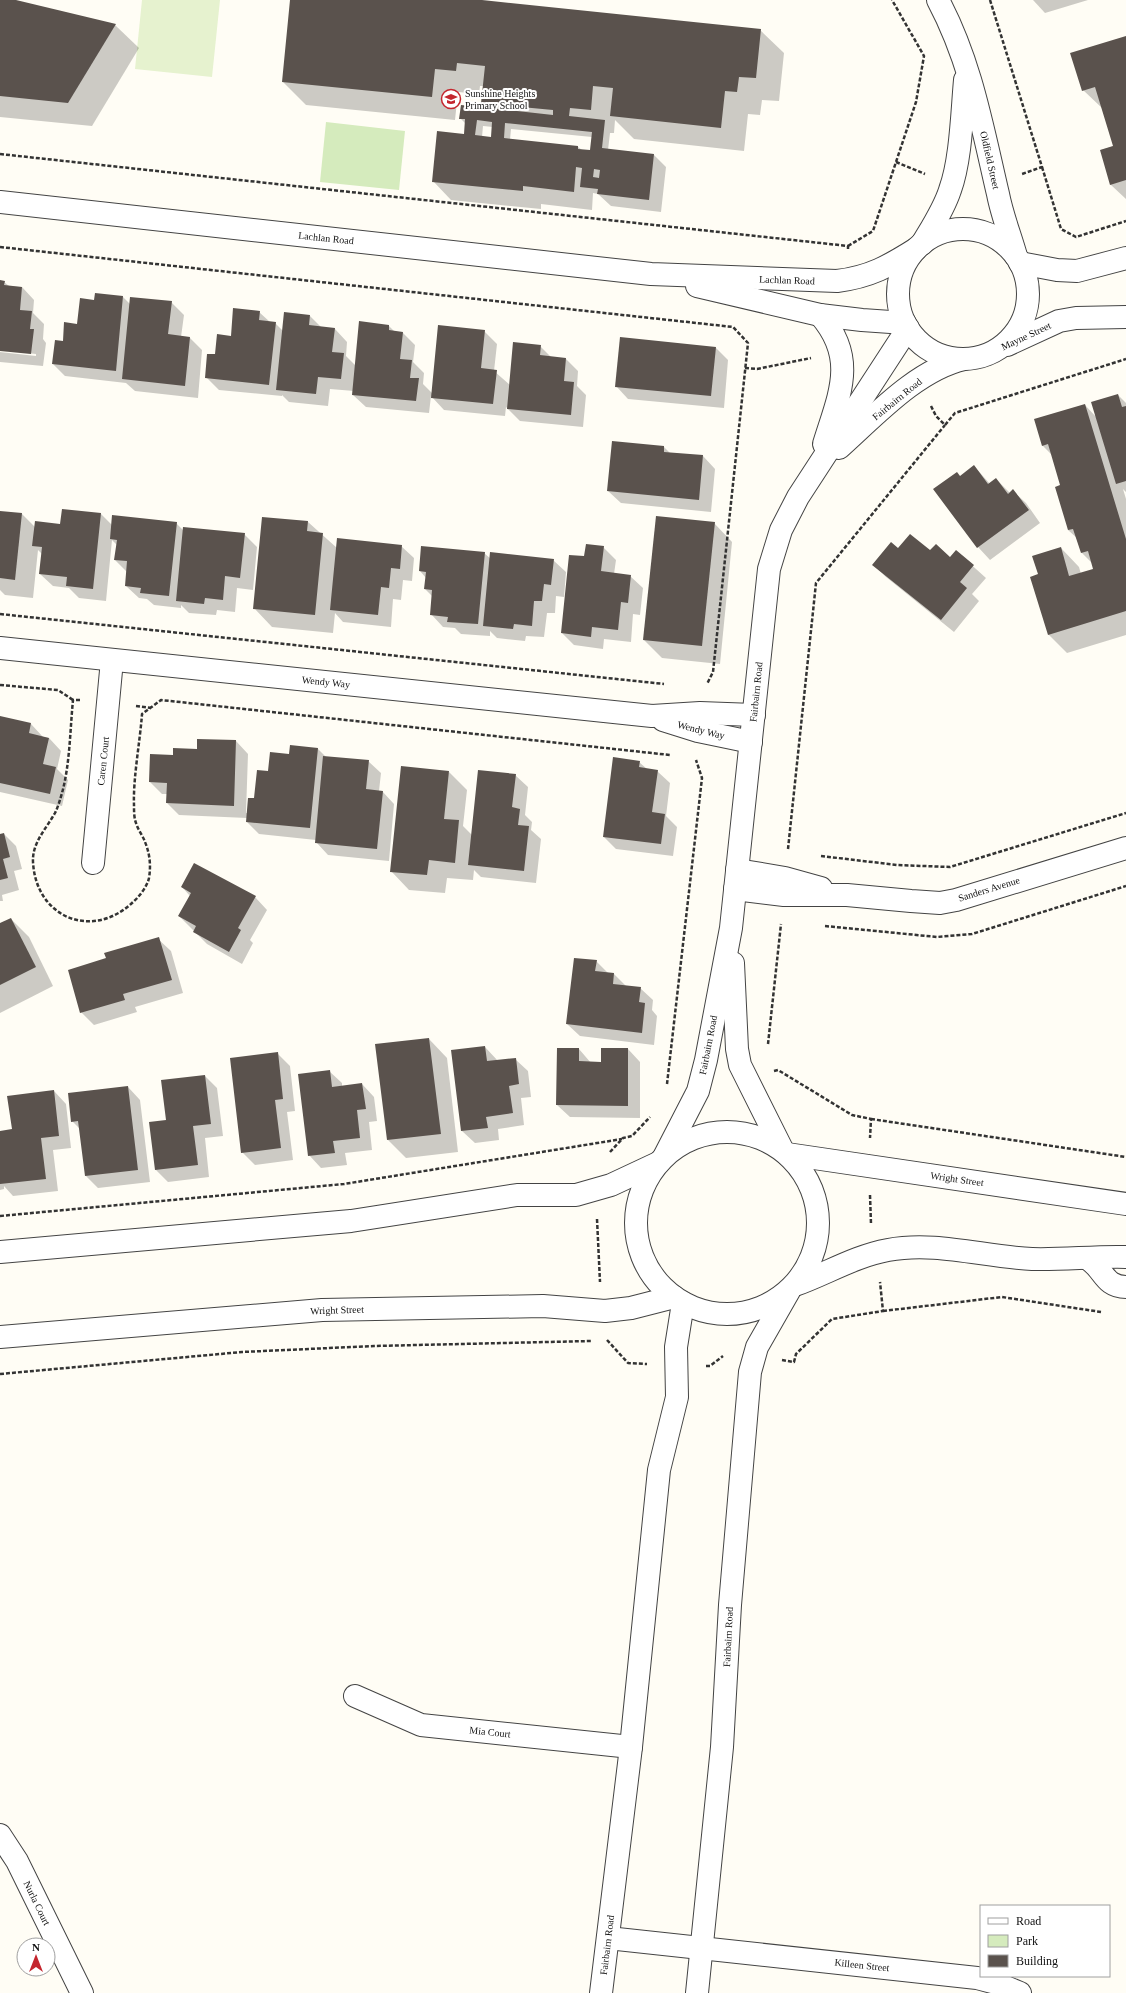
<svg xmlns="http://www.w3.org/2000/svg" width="1126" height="1993" font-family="Georgia,serif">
<rect width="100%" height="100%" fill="#fffdf5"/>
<!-- green -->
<path fill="#d5ebbd" d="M 326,122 L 405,131 L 399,190 L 320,182 Z"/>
<!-- pitch -->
<path fill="#e6f2cf" d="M 142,0 L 220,0 L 212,77 L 135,69 Z"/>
<!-- shadow -->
<g fill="#0003" fill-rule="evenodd">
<path d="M 0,0 L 12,0 L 115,25 L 139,48 L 92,126 L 0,117 Z"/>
<path d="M 291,0 L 471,0 L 760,30 L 784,53 L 779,101 L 762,100 L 760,115 L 748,114 L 744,151 L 634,139 L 615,120 L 614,133 L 610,133 L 608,150 L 654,155 L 666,167 L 661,212 L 611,206 L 598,194 L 593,193 L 592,210 L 541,204 L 541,209 L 451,200 L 433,181 L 465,135 L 466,124 L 460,118 L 489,109 L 482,103 L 484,86 L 480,86 L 479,94 L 458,92 L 455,120 L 306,105 L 283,82 ZM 483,126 L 493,127 L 492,138 L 482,137 ZM 511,129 L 592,137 L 591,151 L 582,150 L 578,147 L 510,140 Z"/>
<path d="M 1033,0 L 1088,0 L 1045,13 Z"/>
<path d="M 1126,37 L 1126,199 L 1111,185 L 1101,150 L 1114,146 L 1102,108 L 1083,90 Z"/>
<path d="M 0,281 L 4,282 L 9,286 L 22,287 L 34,300 L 33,313 L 44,324 L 43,339 L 46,343 L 43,366 L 0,362 L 0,352 L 36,356 L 36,354 L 0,350 Z"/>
<path d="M 123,297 L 130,304 L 171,302 L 184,315 L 181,337 L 190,338 L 202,350 L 198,398 L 135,391 L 126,383 L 65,376 L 53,364 L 63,342 L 95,301 Z"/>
<path d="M 259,312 L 270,322 L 275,323 L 283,331 L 310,316 L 322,328 L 335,329 L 347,342 L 346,356 L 356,366 L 389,326 L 395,332 L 403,333 L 415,345 L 413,362 L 424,373 L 423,384 L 432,393 L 484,331 L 497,344 L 494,371 L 510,385 L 540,346 L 552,358 L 566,359 L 578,371 L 577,386 L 586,395 L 583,427 L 520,421 L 506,407 L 505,416 L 444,410 L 431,396 L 429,413 L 366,407 L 353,395 L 354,391 L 330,389 L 328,406 L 289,402 L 282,395 L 282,396 L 219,390 L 206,377 L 216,355 L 232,337 Z"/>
<path d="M 716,348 L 728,360 L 724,408 L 628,399 L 616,386 Z"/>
<path d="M 1118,395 L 1126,403 L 1126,492 L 1123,489 L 1126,499 L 1126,635 L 1067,653 L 1049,635 L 1039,575 L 1061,548 L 1079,567 L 1081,574 L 1095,569 L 1093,564 L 1082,553 L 1078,539 L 1068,530 L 1062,486 L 1052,455 L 1043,446 L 1035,420 L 1085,405 L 1097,418 Z"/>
<path d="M 664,447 L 670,453 L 703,456 L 715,469 L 711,512 L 621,503 L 608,491 Z"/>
<path d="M 974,466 L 990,484 L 996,479 L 1010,493 L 1013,491 L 1026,503 L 1040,523 L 990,560 L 978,547 L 960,477 Z"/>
<path d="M 0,512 L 22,514 L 35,527 L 61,525 L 101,514 L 112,525 L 176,523 L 183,530 L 244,534 L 257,547 L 253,590 L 237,588 L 235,612 L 217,610 L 216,615 L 189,613 L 181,605 L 181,608 L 154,605 L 147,599 L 139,598 L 126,586 L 127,572 L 115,560 L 117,545 L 112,540 L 106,601 L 79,598 L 69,588 L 53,586 L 40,574 L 42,554 L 38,550 L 33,598 L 5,595 L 0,590 Z"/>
<path d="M 263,518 L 308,522 L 337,548 L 401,546 L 414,558 L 412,581 L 403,580 L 401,600 L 393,599 L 391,627 L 343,622 L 335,613 L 333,633 L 272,627 L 254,608 Z"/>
<path d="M 714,523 L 732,542 L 720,664 L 662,658 L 644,640 Z"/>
<path d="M 603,547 L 616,560 L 614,574 L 630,576 L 643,588 L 640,615 L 633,614 L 631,642 L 604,639 L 603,649 L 574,645 L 562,633 L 585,557 Z"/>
<path d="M 898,549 L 930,551 L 951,558 L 956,551 L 986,578 L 972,594 L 979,601 L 954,632 L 886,577 L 874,565 Z"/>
<path d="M 484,553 L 491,559 L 553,560 L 566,572 L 564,597 L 556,596 L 555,613 L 547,613 L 544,637 L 526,636 L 525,641 L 497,638 L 490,631 L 490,636 L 461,634 L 455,628 L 443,627 L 431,614 L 433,597 L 425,589 L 426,578 L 420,571 Z"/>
<path d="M 0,717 L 31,724 L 43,737 L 49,738 L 61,751 L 57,769 L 68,780 L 62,806 L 0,792 Z"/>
<path d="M 236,741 L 248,754 L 246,813 L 248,813 L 269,772 L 290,755 L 318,749 L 326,757 L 368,761 L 381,773 L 379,791 L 382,791 L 394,804 L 389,861 L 328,855 L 316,842 L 316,840 L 259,834 L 247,822 L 247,818 L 179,815 L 167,803 L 167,794 L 162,794 L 150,782 L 173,756 Z"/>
<path d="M 639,762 L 647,769 L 657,771 L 670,783 L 666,816 L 677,827 L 673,856 L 616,849 L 604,837 Z"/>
<path d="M 449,772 L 467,790 L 463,826 L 472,835 L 515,775 L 528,787 L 525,815 L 532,822 L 531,830 L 541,839 L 536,883 L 481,877 L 474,870 L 473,880 L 447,878 L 445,893 L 409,890 L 391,871 Z"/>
<path d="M 4,834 L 16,846 L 22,869 L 14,871 L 19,890 L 2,895 L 3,901 L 0,901 L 0,835 Z"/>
<path d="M 182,887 L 255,897 L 267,910 L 250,940 L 253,943 L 242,964 L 207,944 L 179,916 L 190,896 Z"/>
<path d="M 11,919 L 29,937 L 53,986 L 0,1013 L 0,924 Z"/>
<path d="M 158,939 L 171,951 L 183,993 L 135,1007 L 137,1012 L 94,1025 L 81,1012 L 107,959 Z"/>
<path d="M 596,961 L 608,973 L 614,974 L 626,986 L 640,988 L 653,1000 L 652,1010 L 657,1016 L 654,1045 L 580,1036 L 567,1024 Z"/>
<path d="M 429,1039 L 447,1058 L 458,1152 L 406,1158 L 388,1140 Z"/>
<path d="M 485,1047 L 498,1061 L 515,1059 L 528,1071 L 531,1097 L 521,1098 L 524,1125 L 498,1129 L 499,1140 L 475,1143 L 462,1131 Z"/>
<path d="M 579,1049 L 591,1063 L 602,1063 L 628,1049 L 640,1062 L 640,1118 L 570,1117 L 557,1105 Z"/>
<path d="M 277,1053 L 290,1066 L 295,1111 L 287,1112 L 293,1160 L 255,1165 L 242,1152 Z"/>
<path d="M 329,1071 L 342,1083 L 342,1087 L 362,1084 L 374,1097 L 377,1121 L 369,1122 L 372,1150 L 345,1153 L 347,1165 L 321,1168 L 309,1155 Z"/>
<path d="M 205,1076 L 217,1088 L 223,1136 L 205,1138 L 209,1177 L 168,1182 L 156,1170 L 167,1121 Z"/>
<path d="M 128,1087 L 140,1100 L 150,1182 L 98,1188 L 86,1176 L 80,1129 L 72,1121 Z"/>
<path d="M 54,1091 L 66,1104 L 71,1148 L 53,1150 L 58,1191 L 13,1196 L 4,1186 L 4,1189 L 0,1190 L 0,1132 L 13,1130 Z"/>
</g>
<!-- building -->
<g fill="#5a524d" fill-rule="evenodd">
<path d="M 0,0 L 16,0 L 116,24 L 68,103 L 0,96 Z"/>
<path d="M 290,0 L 482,0 L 761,29 L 756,78 L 739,77 L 737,92 L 725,91 L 721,128 L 610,116 L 613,88 L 593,86 L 591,110 L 570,108 L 569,116 L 605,120 L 602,148 L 654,154 L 649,200 L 597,194 L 598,189 L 580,187 L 582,168 L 576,167 L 574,192 L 523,186 L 523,191 L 432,182 L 437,131 L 464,134 L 465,119 L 459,119 L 461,105 L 553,115 L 553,110 L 481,103 L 485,66 L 457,63 L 456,71 L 435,69 L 432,97 L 282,82 ZM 477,120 L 492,122 L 491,137 L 475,135 ZM 505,123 L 592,132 L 590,150 L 578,149 L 578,146 L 504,138 ZM 594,169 L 600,170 L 599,178 L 593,177 Z"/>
<path d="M 1126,36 L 1126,180 L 1110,185 L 1100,150 L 1113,146 L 1095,87 L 1082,91 L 1070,53 Z"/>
<path d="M 0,280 L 5,281 L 4,285 L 22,287 L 20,310 L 32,311 L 30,329 L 34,329 L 31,354 L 0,351 Z"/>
<path d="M 95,293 L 123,296 L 116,371 L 52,364 L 55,340 L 63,341 L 64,322 L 77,324 L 80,298 L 94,300 Z"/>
<path d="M 130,297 L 172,301 L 168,334 L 190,337 L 185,386 L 122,379 Z"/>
<path d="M 233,308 L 260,311 L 259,320 L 276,322 L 269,385 L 205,378 L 207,354 L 215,354 L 217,334 L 231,336 Z"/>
<path d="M 284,312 L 310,315 L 309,325 L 335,328 L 332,352 L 344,353 L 341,379 L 318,377 L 316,394 L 276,390 Z"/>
<path d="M 359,321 L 389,325 L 389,330 L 403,332 L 400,359 L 412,360 L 410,378 L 419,378 L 416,401 L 352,395 Z"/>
<path d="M 438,325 L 485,330 L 481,368 L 497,370 L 493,404 L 431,398 Z"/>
<path d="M 620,337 L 716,347 L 711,396 L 615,387 Z"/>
<path d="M 513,342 L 541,345 L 540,355 L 566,358 L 564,381 L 574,382 L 571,415 L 507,409 Z"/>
<path d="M 1118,394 L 1122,407 L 1126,406 L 1126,481 L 1116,484 L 1091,402 Z"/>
<path d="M 1085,404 L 1126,539 L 1126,611 L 1048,635 L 1030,577 L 1038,574 L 1032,556 L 1061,547 L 1069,576 L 1093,569 L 1088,551 L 1081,553 L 1073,529 L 1068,530 L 1055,487 L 1060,485 L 1048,444 L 1042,446 L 1034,419 Z"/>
<path d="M 612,441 L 664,446 L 664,452 L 703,455 L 699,500 L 607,491 Z"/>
<path d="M 974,465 L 988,484 L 996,478 L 1008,494 L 1013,489 L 1029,510 L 977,548 L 933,489 L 957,472 L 960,476 Z"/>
<path d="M 62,509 L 101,513 L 93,589 L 66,586 L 67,577 L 39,574 L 42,547 L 32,546 L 35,521 L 60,524 Z"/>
<path d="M 0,511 L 22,513 L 15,580 L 0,578 Z"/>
<path d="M 112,515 L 177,522 L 169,596 L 140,593 L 141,588 L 125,586 L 127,561 L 114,560 L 117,540 L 110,539 Z"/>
<path d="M 656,516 L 715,522 L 702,646 L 643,640 Z"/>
<path d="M 262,517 L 308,521 L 307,531 L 323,533 L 315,615 L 253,609 Z"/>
<path d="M 183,527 L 245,533 L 240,578 L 225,576 L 223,600 L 205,598 L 204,604 L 176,601 Z"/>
<path d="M 910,534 L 930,550 L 936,544 L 950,557 L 956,550 L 974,565 L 960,582 L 967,588 L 941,620 L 872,565 L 891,542 L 898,548 Z"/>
<path d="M 337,538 L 402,545 L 400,569 L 391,568 L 389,588 L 381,587 L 378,615 L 330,610 Z"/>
<path d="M 586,544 L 604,546 L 601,571 L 631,575 L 628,603 L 621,602 L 618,630 L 592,627 L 591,637 L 561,633 L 569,555 L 584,556 Z"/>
<path d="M 421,546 L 485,552 L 478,624 L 447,622 L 448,617 L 430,615 L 432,590 L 424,589 L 426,572 L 419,571 Z"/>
<path d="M 490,552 L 554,559 L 551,585 L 544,584 L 542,601 L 534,601 L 532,626 L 514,624 L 513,629 L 483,626 Z"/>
<path d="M 0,716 L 31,723 L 29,733 L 49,738 L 43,764 L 56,767 L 50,794 L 0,783 Z"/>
<path d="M 197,739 L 236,740 L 234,806 L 166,803 L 167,783 L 149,782 L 150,754 L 173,755 L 173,748 L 197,749 Z"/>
<path d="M 290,745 L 318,748 L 310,828 L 246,822 L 248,798 L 254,798 L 257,770 L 268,771 L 270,752 L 289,754 Z"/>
<path d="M 323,756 L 369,760 L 366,789 L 383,791 L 377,849 L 315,843 Z"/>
<path d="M 613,757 L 640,761 L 639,767 L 658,770 L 652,812 L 665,814 L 661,844 L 603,837 Z"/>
<path d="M 401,766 L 449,771 L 444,819 L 459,820 L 455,863 L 429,860 L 427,875 L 390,872 Z"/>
<path d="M 478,770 L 516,774 L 512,807 L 520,809 L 518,825 L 529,826 L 524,871 L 468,865 Z"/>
<path d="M 4,833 L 10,857 L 3,859 L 8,878 L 0,880 L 0,834 Z"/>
<path d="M 194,863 L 256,896 L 238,928 L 241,930 L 229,952 L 193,932 L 196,926 L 178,916 L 191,893 L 181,887 Z"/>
<path d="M 11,918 L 36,967 L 0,985 L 0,923 Z"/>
<path d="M 159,937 L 172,980 L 123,994 L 125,1000 L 80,1013 L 68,970 L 106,958 L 104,953 Z"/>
<path d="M 574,958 L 597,960 L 595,971 L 614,973 L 613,984 L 641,987 L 639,1002 L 645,1003 L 642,1033 L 566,1024 Z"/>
<path d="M 429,1038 L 441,1134 L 387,1140 L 375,1044 Z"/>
<path d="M 485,1046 L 487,1061 L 516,1058 L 519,1084 L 509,1086 L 513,1113 L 486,1117 L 488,1128 L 461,1131 L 451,1050 Z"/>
<path d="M 557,1048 L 579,1048 L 579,1061 L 601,1062 L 601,1048 L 628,1048 L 628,1106 L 556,1105 Z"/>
<path d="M 278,1052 L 283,1099 L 275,1100 L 281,1148 L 241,1153 L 230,1058 Z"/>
<path d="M 330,1070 L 332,1087 L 362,1083 L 366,1109 L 357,1110 L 360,1138 L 333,1141 L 335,1153 L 308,1156 L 298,1074 Z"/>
<path d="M 205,1075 L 211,1124 L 193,1126 L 198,1165 L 155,1170 L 149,1122 L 166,1120 L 161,1080 Z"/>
<path d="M 128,1086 L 138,1170 L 85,1176 L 78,1121 L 71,1122 L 68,1093 Z"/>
<path d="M 54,1090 L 59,1136 L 41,1138 L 46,1179 L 0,1184 L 0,1131 L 12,1129 L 7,1096 Z"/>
</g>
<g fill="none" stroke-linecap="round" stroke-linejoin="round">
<defs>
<g id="minor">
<path d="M 938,0 C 971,62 982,126 998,194 C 1002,215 1010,235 1016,256"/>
<path d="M 0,202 L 651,274 L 837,281 C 870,277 889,266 916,249"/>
<circle cx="963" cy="294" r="65"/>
<path d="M 922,244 C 932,227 944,209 950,190 C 961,160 962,113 965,80"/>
<path d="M 1020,263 L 1057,270 L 1077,271 L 1126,258"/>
<path d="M 697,286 L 820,315 L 862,320 L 905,323"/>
<path d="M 820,315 C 858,359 839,395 824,444"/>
<path d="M 1007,345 L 1059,321 L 1076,318 L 1126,317"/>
<path d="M 839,448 C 874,417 916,370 964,359"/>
<path d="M 0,648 L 652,716 L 700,713 L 754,715"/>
<path d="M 663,720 L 698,731 L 751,742"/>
<path d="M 93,863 L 112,660"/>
<path d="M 737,870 L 785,878 L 821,888"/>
<path d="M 735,889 L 784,895 L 847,895 L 911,901 L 940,903 L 956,900 L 1126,848"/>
<path d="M 733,963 L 737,1049 L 740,1065 L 782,1149"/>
<circle cx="727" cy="1223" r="91"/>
<path d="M 787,1154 L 1126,1204"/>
<path d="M 665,1155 L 698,1091 L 706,1060 L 731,928 L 769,569 L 781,530 L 798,497 L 908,328"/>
<path d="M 0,1252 L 351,1221 L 517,1195 L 576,1195 L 611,1185 L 658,1163"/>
<path d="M 1086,1258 C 1104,1267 1103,1287 1126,1287"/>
<path d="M 795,1285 C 826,1274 855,1256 888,1250 C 936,1241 984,1257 1032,1259 C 1063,1260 1095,1256 1126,1257"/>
<path d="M 0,1337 L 322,1310 L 543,1306 L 605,1311 L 631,1308 L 674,1297"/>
<path d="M 355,1696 L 421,1725 L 631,1747"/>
<path d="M 0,1835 L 17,1861 L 82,1993"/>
<path d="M 608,1938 L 977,1978 L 996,1983 L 1020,1993"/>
<path d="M 601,1993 L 631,1747 L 659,1470 L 677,1397 L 676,1347 L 683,1303"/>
<path d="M 697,1993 L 722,1747 L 730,1605 L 750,1372 L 757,1347 L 789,1291"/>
</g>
</defs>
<!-- minor casing -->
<use href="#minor" stroke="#444" stroke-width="24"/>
<!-- path -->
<g stroke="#333" stroke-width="2.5" stroke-dasharray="4 2" stroke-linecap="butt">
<path d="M 990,0 L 1042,167 L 1022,174"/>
<path d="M 0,154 L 848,246 L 848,249"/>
<path d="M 896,162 L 925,174"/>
<path d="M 1042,167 L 1061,229 L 1076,237 L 1126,221"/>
<path d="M 848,246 L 873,231 L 916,102 L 924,56 L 892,0"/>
<path d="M 0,247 L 733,327 L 748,343 L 713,672 L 707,684"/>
<path d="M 745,368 L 757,369 L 811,358"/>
<path d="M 931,406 L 936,416 L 945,425 L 955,413 L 1126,359"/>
<path d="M 0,614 L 664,684"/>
<path d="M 0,685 L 58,690 L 73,700"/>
<path d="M 80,700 L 73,700 C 70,730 70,764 62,793 C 60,800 58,807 55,813 C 46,829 32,843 33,862 C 36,918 92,940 132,903 C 139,897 147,887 149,878 C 151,866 150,854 145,842 C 143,836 138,830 136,823 C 134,818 134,811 134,805 C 133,778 140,742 142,714 L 161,700 L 670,755"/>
<path d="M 136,706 L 151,708"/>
<path d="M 788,849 L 816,583 L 945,425"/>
<path d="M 821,856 L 897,865 L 950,867 L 1126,813"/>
<path d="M 825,926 L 937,937 L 972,934 L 1126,886"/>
<path d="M 768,1044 L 781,924"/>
<path d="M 774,1071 L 778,1070 L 852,1115 L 871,1119 L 870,1138"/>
<path d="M 667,1084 L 702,778 L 696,760"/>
<path d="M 871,1119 L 1126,1157"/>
<path d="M 610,1152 L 623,1138 L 632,1136 L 650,1117"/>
<path d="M 870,1195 L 871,1224"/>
<path d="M 0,1216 L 344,1184 L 622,1139"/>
<path d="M 597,1219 L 600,1282"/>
<path d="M 883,1311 L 1002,1297 L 1101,1312"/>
<path d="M 607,1340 L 628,1363 L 647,1364"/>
<path d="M 782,1360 L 794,1362 L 796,1354 L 832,1319 L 883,1311 L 880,1282"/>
<path d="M 706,1366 L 710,1366 L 723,1356"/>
<path d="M 0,1374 L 242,1352 L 374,1346 L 591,1341"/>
</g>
<!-- minor -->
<use href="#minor" stroke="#fff" stroke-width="22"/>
</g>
<!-- icons -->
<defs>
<symbol id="school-ring" viewBox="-11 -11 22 22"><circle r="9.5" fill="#fff" stroke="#c4262e" stroke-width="1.5"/><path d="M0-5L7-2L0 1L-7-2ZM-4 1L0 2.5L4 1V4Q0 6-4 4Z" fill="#c4262e"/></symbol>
</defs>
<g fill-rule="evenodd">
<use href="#school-ring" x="440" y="88" width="22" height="22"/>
</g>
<g text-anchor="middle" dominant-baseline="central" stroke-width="4" stroke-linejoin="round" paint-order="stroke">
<!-- poi labels -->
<g font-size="10" fill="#111" stroke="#fff" text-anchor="start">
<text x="465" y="93">Sunshine Heights<tspan x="465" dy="12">Primary School</tspan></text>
</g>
<!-- street labels -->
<g font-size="10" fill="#111" stroke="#fff">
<text transform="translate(990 160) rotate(77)">Oldfield Street</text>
<text transform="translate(326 238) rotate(6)">Lachlan Road</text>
<text transform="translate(787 280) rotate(2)">Lachlan Road</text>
<text transform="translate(1026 336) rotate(-25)">Mayne Street</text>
<text transform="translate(897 399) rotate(-39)">Fairbairn Road</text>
<text transform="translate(326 682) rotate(6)">Wendy Way</text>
<text transform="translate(756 692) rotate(-84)">Fairbairn Road</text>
<text transform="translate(701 730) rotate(14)">Wendy Way</text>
<text transform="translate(103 761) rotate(-84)">Caren Court</text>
<text transform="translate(989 889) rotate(-17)">Sanders Avenue</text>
<text transform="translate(708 1045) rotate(-79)">Fairbairn Road</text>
<text transform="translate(957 1179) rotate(8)">Wright Street</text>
<text transform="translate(337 1310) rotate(-2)">Wright Street</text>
<text transform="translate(728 1637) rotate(-87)">Fairbairn Road</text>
<text transform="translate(490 1732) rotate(6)">Mia Court</text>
<text transform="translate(37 1903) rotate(64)">Nurla Court</text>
<text transform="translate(607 1945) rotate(-83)">Fairbairn Road</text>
<text transform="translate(862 1965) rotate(6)">Killeen Street</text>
</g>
</g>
<!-- legend -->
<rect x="980" y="1905" width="130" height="72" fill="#ffffff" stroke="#a0a0a0"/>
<rect x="988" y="1918" width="20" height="6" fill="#ffffff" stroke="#a0a0a0"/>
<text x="1016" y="1925" font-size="12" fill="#111111">Road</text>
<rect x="988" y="1935" width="20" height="12" fill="#d5ebbd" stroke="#a0a0a0"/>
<text x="1016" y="1945" font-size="12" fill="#111111">Park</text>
<rect x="988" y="1955" width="20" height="12" fill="#5a524d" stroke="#a0a0a0"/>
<text x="1016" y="1965" font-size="12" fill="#111111">Building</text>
<!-- north arrow -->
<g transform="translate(36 1957)"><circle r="19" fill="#ffffff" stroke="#a0a0a0"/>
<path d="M0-3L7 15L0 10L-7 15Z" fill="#c4262e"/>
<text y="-6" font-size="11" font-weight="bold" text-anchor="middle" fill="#111111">N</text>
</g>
</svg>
